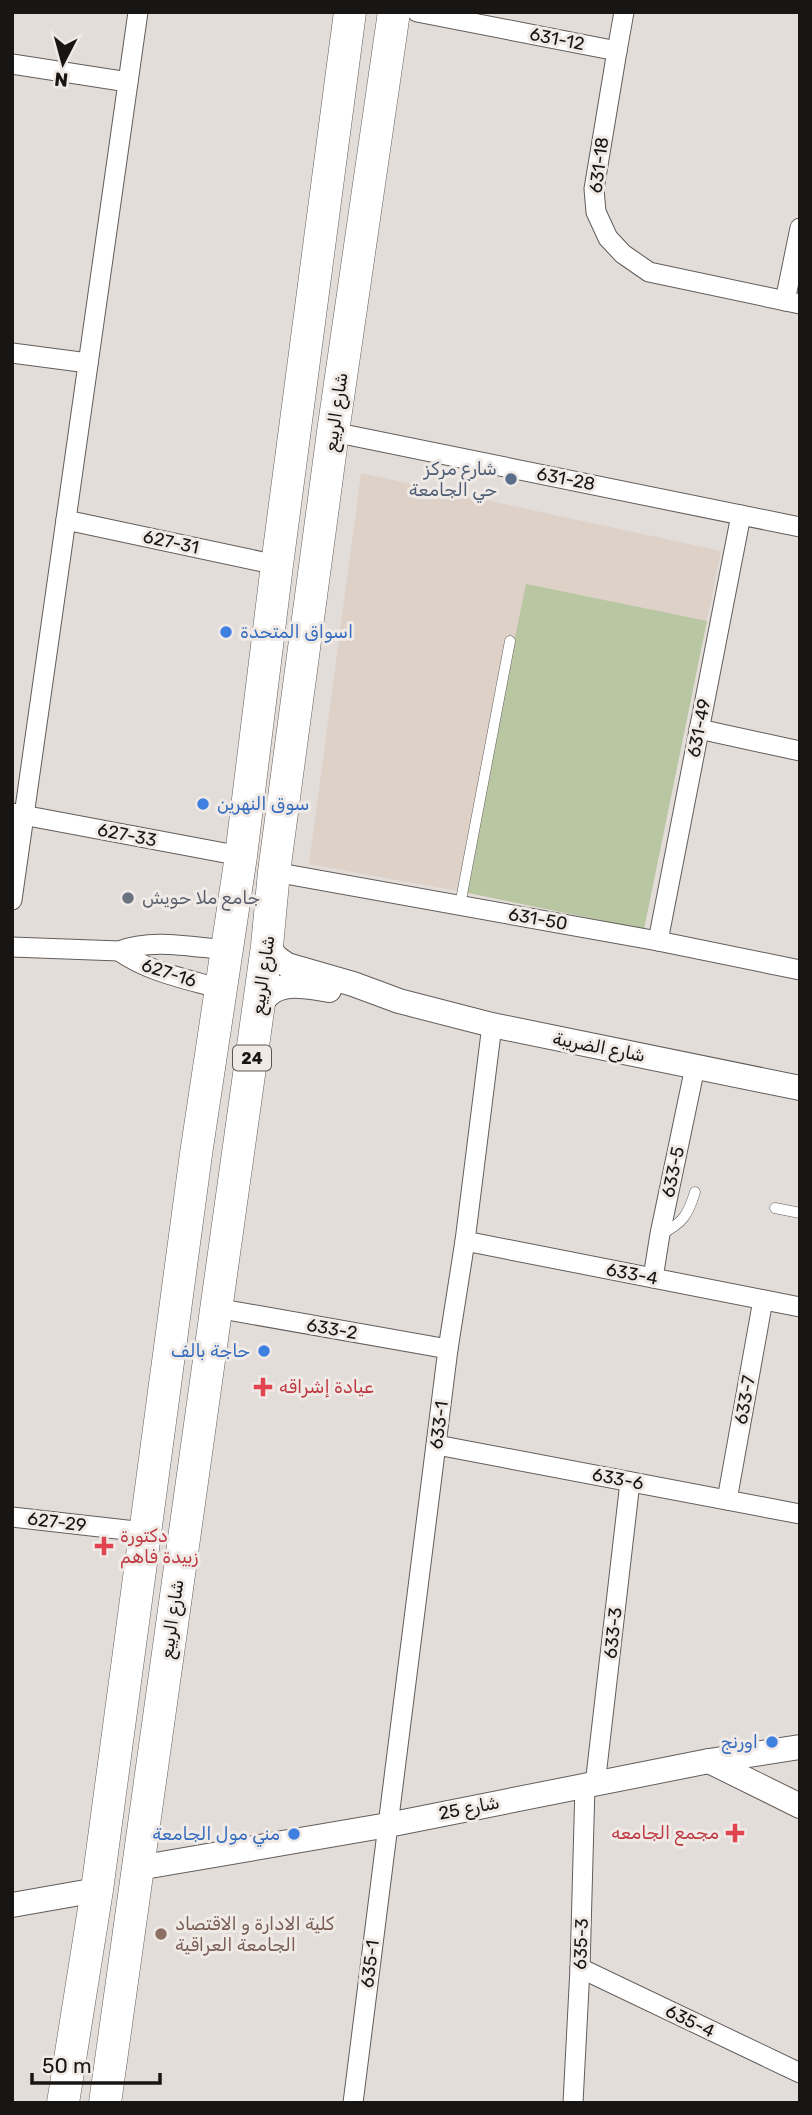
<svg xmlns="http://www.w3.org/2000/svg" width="812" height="2115" font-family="Rubik,'Noto Naskh Arabic',sans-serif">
<rect width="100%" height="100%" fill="#e3ddda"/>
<!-- built -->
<path fill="#ddd1c8" d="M 361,473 L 721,551 L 644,929 L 463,892 L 309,864 Z"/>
<!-- grass -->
<path fill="#b8c6a1" d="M 526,584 L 707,621 L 644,929 L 463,892 Z"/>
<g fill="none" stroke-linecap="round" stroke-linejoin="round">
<defs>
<g id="service">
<path d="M 460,905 L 510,641"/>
<path d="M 775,1208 L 800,1213"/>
<path d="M 661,1234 C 683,1223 688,1215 695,1192"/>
</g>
<g id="minor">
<path d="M 417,12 L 617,51 L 624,12"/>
<path d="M 617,51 L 594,189 L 596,212 L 608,238 L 623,254 L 649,272 L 800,304"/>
<path d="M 12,64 L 128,82"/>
<path d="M 785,301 L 800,228"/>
<path d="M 12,353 L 88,363"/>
<path d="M 333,432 L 800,527"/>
<path d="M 66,520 L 277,565"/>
<path d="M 699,729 L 800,751"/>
<path d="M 12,813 L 241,856"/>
<path d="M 274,872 L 658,941 L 800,970"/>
<path d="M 12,900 L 138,12"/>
<path d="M 658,941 L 741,515"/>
<path d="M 12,947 L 119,951 C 151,938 192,947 227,950"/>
<path d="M 119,951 C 148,972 187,979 221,989"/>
<path d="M 465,1241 L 800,1307"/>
<path d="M 653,1278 L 660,1234 L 695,1067"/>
<path d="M 216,1308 L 448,1349"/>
<path d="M 437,1445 L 800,1514"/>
<path d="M 727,1500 L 763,1300"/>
<path d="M 12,1517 L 144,1532"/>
<path d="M 595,1785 L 630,1482"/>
<path d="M 580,1968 L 800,2073"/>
<path d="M 353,2103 L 448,1349 L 465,1241 L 492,1025"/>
<path d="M 573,2103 L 580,1968 L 585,1785"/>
</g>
<g id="tertiary">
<path d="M 267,946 L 277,958 L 287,965 L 353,984 L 399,1001 L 492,1025 L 800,1088"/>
<path d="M 258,1009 C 262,1004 265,998 268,995 C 284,980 310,987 329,990"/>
<path d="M 709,1761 L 800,1806"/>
<path d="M 138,1868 L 388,1825 L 709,1761 L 800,1747"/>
<path d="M 12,1905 L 97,1890"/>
</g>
<g id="primary">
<path d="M 63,2103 L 97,1890 L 196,1154 L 241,856 L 277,565 L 350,12"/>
<path d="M 105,2103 L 267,946 L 274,872 L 333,432 L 394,12"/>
</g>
</defs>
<!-- service casing -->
<use href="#service" stroke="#625d5a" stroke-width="11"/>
<!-- minor casing -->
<use href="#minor" stroke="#625d5a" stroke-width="21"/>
<!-- tertiary casing -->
<use href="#tertiary" stroke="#625d5a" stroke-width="26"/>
<!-- primary casing -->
<use href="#primary" stroke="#625d5a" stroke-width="33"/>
<!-- service -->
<use href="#service" stroke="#fff" stroke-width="10"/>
<!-- minor -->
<use href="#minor" stroke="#fff" stroke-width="19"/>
<!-- tertiary -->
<use href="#tertiary" stroke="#fff" stroke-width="24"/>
<!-- primary -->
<use href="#primary" stroke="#fff" stroke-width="32"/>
</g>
<!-- markers -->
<circle fill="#5c6f8a" stroke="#f0eae7" stroke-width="2.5" cx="511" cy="479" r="7"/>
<g fill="#3f7fe0" stroke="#f0eae7" stroke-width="2.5">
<circle cx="226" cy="632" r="7"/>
<circle cx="203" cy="804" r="7"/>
<circle cx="264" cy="1351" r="7"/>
<circle cx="772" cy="1742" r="7"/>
<circle cx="294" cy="1834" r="7"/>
</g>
<circle fill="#6b7280" stroke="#f0eae7" stroke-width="2.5" cx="128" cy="898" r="7"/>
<g fill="#e0444e" stroke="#f0eae7" stroke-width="2.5">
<path d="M259.5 1376.5h7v7h7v7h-7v7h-7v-7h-7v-7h7z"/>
<path d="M100.5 1535.5h7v7h7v7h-7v7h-7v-7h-7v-7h7z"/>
<path d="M731.5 1822.5h7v7h7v7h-7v7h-7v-7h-7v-7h7z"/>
</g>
<circle fill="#8d6e63" stroke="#f0eae7" stroke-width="2.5" cx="161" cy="1934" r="7"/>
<g text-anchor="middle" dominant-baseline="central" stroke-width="6" stroke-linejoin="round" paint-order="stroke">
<!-- shield labels -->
<rect fill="#f0eae7" stroke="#595653" stroke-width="2" x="233" y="1045.5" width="38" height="25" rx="5"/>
<g font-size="16" font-weight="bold" fill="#181614">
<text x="252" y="1058">24</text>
</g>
<!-- street labels -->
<g font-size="18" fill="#181614" stroke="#f0eae7">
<text transform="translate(557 39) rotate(11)">631-12</text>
<text transform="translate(599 165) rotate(-83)">631-18</text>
<text transform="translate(336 412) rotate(-82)">شارع الربيع</text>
<text transform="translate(566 479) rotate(11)">631-28</text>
<text transform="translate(171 542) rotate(12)">627-31</text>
<text transform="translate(699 728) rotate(-79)">631-49</text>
<text transform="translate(127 835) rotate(11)">627-33</text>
<text transform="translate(538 919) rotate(10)">631-50</text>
<text transform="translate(169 973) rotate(18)">627-16</text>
<text transform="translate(263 975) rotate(-82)">شارع الربيع</text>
<text transform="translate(599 1047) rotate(11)">شارع الضريبة</text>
<text transform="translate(673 1172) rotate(-78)">633-5</text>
<text transform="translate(632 1274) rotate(11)">633-4</text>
<text transform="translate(332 1329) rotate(10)">633-2</text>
<text transform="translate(745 1400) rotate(-80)">633-7</text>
<text transform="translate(439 1425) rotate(-83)">633-1</text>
<text transform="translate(618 1479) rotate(11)">633-6</text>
<text transform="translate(57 1522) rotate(7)">627-29</text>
<text transform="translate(172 1619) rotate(-82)">شارع الربيع</text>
<text transform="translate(613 1633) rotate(-84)">633-3</text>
<text transform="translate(469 1808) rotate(-11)">شارع 25</text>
<text transform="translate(581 1944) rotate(-88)">635-3</text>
<text transform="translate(370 1964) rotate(-83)">635-1</text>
<text transform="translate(690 2021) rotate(26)">635-4</text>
</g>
<!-- service labels -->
<g font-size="18" fill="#4e5e75" stroke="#f0eae7" text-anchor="end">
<text x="497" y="469">شارع مركز<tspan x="497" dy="21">حي الجامعة</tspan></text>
</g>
<!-- shop labels -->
<g font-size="18" fill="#366cbe" stroke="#f0eae7" text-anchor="end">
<text x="240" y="632" text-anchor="start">اسواق المتحدة</text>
<text x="217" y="804" text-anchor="start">سوق النهرين</text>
<text x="250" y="1351">حاجة بالف</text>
<text x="758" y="1742">اورنج</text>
<text x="280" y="1834">مني مول الجامعة</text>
</g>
<!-- worship labels -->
<g font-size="18" fill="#5b616d" stroke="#f0eae7" text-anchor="start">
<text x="142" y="898">جامع ملا حويش</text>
</g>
<!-- health labels -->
<g font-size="18" fill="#be3a42" stroke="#f0eae7" text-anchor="start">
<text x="279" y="1387">عيادة إشراقه</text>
<text x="120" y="1536">دكتورة<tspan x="120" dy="21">زبيدة فاهم</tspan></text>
<text x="719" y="1833" text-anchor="end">مجمع الجامعه</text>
</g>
<!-- education labels -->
<g font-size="18" fill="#785e54" stroke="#f0eae7" text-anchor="start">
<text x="175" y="1924">كلية الادارة و الاقتصاد<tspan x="175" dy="21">الجامعة العراقية</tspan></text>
</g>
</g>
<!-- border -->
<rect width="812" height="2115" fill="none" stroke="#181614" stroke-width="28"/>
<!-- north arrow -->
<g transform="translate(63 63) rotate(186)" stroke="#f0eae7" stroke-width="5" paint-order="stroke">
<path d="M0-5L12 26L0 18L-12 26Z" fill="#181614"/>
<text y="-10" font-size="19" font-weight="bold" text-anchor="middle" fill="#181614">N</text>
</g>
<!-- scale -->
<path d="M32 2073v10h128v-10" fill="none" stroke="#181614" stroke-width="3.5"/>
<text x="42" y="2073" font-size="21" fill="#181614" stroke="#f0eae7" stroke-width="5" paint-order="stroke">50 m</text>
</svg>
